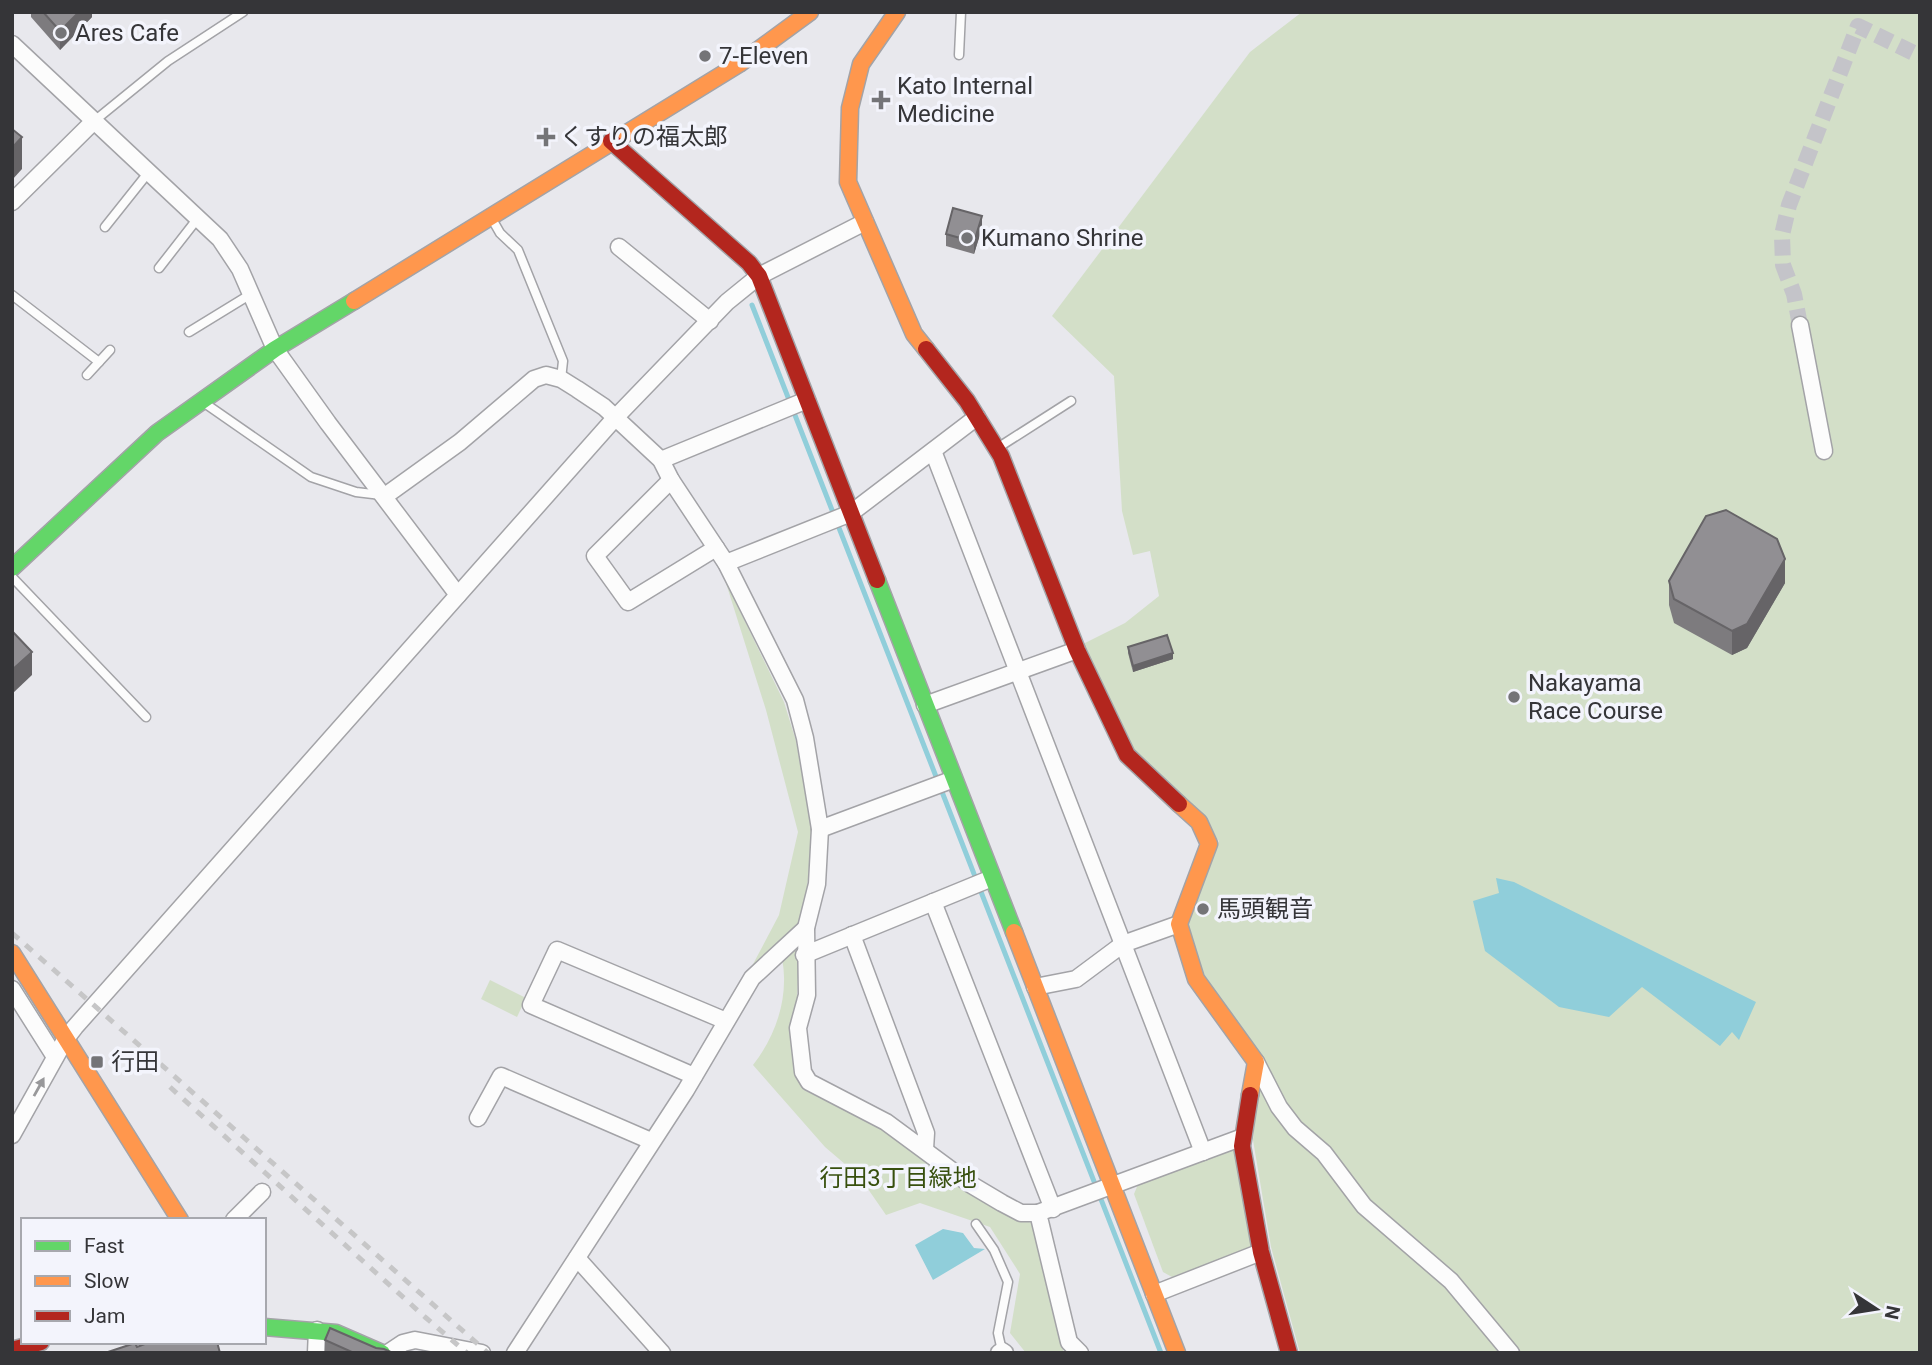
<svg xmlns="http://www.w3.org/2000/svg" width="1932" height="1365" font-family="Roboto,'Noto Sans JP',sans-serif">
<rect width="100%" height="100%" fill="#e8e8ed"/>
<!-- green -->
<g fill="#d3dfc8">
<path d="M 1302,12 L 1920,12 L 1920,1353 L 1519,1353 L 1456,1277 L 1367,1200 L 1298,1124 L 1200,971 L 1187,926 L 1219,841 L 1133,750 L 1083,644 L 1125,623 L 1159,596 L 1150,551 L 1133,555 L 1122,511 L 1114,376 L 1052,316 L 1250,52 Z"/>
<path d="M 725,580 L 784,702 L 796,741 L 813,837 L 799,954 L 797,998 L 789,1030 L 796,1072 L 804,1090 L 882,1128 L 963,1189 L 1033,1224 L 1064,1353 L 1026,1353 L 1010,1333 L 1020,1274 L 990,1227 L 920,1203 L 886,1215 L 859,1176 L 825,1147 L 753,1065 C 772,1041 785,1009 784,977 C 784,966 781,955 780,944 L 751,968 L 779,915 L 798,832 L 766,710 Z"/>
<path d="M 490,980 L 526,998 L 517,1017 L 481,999 Z"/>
<path d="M 1259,1082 L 1277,1119 L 1319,1159 L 1363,1217 L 1447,1286 L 1500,1353 L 1300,1353 L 1271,1247 L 1253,1140 Z"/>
<path d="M 1236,1145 L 1255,1247 L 1172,1277 L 1163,1272 L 1134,1194 L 1139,1182 Z"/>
</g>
<!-- water -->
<g fill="#90ceda">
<path d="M 1496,878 L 1514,882 L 1756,1002 L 1739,1040 L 1732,1032 L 1720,1046 L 1642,987 L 1609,1017 L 1559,1007 L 1485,951 L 1473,901 L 1499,893 Z"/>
<path d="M 943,1229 L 963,1233 L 974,1248 L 985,1249 L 933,1280 L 915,1245 Z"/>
</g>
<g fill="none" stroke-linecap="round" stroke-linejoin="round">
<!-- stream -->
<path stroke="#90ceda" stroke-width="5" d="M 752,305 L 1161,1353"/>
<!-- street-tunnel -->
<path stroke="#c4c4c9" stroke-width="16" stroke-dasharray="16 8" stroke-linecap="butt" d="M 1800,325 L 1794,294 L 1783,265 L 1782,235 L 1789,205 L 1858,26 L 1920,56"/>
<defs>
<g id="lane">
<path d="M 959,55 L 961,12"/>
<path d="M 93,122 L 168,61 L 243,12"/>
<path d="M 492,219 L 500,233 L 518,250 L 563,361 L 561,379"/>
<path d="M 105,227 L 148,173"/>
<path d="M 159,268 L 198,218"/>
<path d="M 12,295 L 99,362"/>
<path d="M 189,332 L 251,294"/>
<path d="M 87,375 L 110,350"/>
<path d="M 203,402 L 311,477 L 356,492 L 381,495"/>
<path d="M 999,447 L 1071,401"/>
<path d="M 12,577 L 146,717"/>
<path d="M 976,1224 L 994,1250 L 1008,1282 L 998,1333 L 1002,1351"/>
</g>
<g id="street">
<path d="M 12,44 L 220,239 L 240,269 L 275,349 L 328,423 L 458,595"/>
<path d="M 12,202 L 93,122"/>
<path d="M 619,247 L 710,321"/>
<path d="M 1800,325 L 1824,451"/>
<path d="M 933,451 L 1203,1152"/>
<path d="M 661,460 L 807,400"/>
<path d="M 671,480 L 595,556 L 628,602 L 716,548"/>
<path d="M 385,496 L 460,442 L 534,379 L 546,375 L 561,379 L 577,389 L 604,407 L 661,460 L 671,480 L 726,563 L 795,700 L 805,738 L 820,829 L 817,884 L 806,928 L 807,995 L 798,1028 L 803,1072 L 809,1082 L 886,1122 L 970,1184 L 1002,1203 L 1021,1213 L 1038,1213"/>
<path d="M 726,563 L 851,513 L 977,417"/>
<path d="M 925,705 L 1077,650"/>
<path d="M 820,829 L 954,779"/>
<path d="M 933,902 L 1053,1209"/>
<path d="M 852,935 L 926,1133 L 925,1149"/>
<path d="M 804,955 L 992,878"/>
<path d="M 1035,987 L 1076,979 L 1123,944 L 1179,924"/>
<path d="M 12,989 L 55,1057"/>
<path d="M 1256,1062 L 1279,1107 L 1295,1128 L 1324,1153 L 1364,1206 L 1451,1281 L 1511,1353"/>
<path d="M 694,1076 L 531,1005 L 557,950 L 726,1021"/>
<path d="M 478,1118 L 501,1076 L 651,1141"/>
<path d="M 12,1135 L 65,1040 L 75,1027 L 615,418 L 727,302 L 759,276 L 865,222"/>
<path d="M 234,1220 L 262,1192"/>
<path d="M 577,1258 L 662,1353"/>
<path d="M 1154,1294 L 1261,1252"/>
<path d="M 316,1353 L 317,1330"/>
<path d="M 388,1353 L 403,1343 L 415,1340 L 482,1353"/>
<path d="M 515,1353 L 686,1090 L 752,978 L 806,928"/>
<path d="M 999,1353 L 1002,1351 L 1005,1353"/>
<path d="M 1080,1353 L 1069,1342 L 1038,1213 L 1243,1137"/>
</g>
<g id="fast">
<path d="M 12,568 L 157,433 L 275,349 L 354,301"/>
<path d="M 877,580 L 1014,932"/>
<path d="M 264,1327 L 336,1333 L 382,1353"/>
</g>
<g id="slow">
<path d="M 897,12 L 861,64 L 850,108 L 848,182 L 914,334 L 926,349"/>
<path d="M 354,301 L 739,64 L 810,12"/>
<path d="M 1179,804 L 1199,822 L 1209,844 L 1179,924 L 1196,979 L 1256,1062 L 1250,1095"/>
<path d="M 1014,932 L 1177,1353"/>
<path d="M 12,953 L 180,1220"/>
</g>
<g id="jam">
<path d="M 611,141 L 749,263 L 759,276 L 877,580"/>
<path d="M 926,349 L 967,401 L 1001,456 L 1077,650 L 1127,755 L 1179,804"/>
<path d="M 1250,1095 L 1242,1146 L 1261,1252 L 1289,1353"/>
<path d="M 12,1350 L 41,1342"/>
</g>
</defs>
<!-- lane casing -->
<use href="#lane" stroke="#a3a3a7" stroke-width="11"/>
<!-- street casing -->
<use href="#street" stroke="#a3a3a7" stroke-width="19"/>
<!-- fast casing -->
<use href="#fast" stroke="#a3a3a7" stroke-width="19"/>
<!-- slow casing -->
<use href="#slow" stroke="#a3a3a7" stroke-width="19"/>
<!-- jam casing -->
<use href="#jam" stroke="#a3a3a7" stroke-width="19"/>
<!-- lane -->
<use href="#lane" stroke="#fcfcfc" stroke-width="8"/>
<!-- street -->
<use href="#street" stroke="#fcfcfc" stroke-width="16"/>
<!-- fast -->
<use href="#fast" stroke="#63d668" stroke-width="16"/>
<!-- slow -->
<use href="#slow" stroke="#ff974d" stroke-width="16"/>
<!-- jam -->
<use href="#jam" stroke="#b3261e" stroke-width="16"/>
<!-- rail -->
<g stroke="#c6c6c7" stroke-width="5" stroke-dasharray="9 9" stroke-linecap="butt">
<path d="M 12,933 L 488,1353"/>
<path d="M 170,1087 L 425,1317 L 467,1353"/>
</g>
</g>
<!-- wall -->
<g fill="#7d7b7e">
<path d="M 31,12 L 92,12 L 92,17 L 60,50 L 31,17 Z"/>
<path d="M 982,228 L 974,254 L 946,246 L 946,234 Z"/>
<path d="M 1669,581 L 1785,583 L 1747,648 L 1732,655 L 1674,623 L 1669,605 Z"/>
<path d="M 1128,647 L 1173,659 L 1133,672 L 1128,653 Z"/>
<path d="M 325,1340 L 376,1348 L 393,1353 L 325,1353 Z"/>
</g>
<!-- shaded-wall -->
<g fill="#666467">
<path d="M 79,12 L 92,12 L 92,17 L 60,50 L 60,31 Z"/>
<path d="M 22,137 L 22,169 L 12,180 L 12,148 Z"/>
<path d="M 982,216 L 982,228 L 974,254 L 974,242 Z"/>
<path d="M 1785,559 L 1785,583 L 1747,648 L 1732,655 L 1732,631 Z"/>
<path d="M 32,652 L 32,675 L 12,694 L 12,670 Z"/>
<path d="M 1173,653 L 1173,659 L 1133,672 L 1133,666 Z"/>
</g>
<!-- building -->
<g fill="#918f93" stroke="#666467" stroke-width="2">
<path d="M 43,12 L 79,12 L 60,31 Z"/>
<path d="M 12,129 L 22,137 L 12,148 Z"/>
<path d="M 953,208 L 982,216 L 974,242 L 946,234 Z"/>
<path d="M 1726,510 L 1777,539 L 1785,559 L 1747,624 L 1732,631 L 1674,599 L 1669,581 L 1706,516 Z"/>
<path d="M 12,631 L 32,652 L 12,670 Z"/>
<path d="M 1167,635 L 1173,653 L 1133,666 L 1128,647 Z"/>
<path d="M 330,1328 L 376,1348 L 384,1349 L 393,1353 L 354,1353 L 325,1340 Z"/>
<path d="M 150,1342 L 217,1342 L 220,1353 L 105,1353 L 135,1343 L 137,1347 Z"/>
</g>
<!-- one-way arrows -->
<defs><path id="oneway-solid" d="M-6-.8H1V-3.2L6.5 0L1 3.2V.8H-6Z" transform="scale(1.75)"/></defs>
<use fill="#98989a" href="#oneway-solid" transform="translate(39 1087) rotate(-61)"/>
<!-- markers -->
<g fill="#747477" stroke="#f3f4fc" stroke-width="2.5">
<circle cx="61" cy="33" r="7"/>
<circle cx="705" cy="56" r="7"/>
<path d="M877.5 89.5h7v7h7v7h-7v7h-7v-7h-7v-7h7z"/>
<path d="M542.5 126.5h7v7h7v7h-7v7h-7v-7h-7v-7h7z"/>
<circle cx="967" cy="238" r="7"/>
<circle cx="1514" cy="697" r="7"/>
<circle cx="1203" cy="909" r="7"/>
<rect x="90" y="1055" width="14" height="14" rx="3.5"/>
</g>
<g text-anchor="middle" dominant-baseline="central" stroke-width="7" stroke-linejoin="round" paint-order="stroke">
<!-- poi labels -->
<g font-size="24" fill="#353538" stroke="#f3f4fc" text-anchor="start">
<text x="75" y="33">Ares Cafe</text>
<text x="719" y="56">7-Eleven</text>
<text x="897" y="86">Kato Internal<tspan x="897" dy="28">Medicine</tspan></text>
<text x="560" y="137">くすりの福太郎</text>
<text x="981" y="238">Kumano Shrine</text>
<text x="1528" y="683">Nakayama<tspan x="1528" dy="28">Race Course</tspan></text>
<text x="1217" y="909">馬頭観音</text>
<text x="111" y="1062">行田</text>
</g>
<!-- park labels -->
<g font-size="24" fill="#38500f" stroke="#f3f4fc">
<text x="898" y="1178">行田3丁目緑地</text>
</g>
</g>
<!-- border -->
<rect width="1932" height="1365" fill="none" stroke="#353538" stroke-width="28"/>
<!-- legend -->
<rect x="21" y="1218" width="245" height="126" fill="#f3f4fc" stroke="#a7a8ae" stroke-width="2"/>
<rect x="35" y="1241" width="35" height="10" fill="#63d668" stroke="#a7a8ae" stroke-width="2"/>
<text x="84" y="1253" font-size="21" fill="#353538">Fast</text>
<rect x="35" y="1276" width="35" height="10" fill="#ff974d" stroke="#a7a8ae" stroke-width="2"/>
<text x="84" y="1288" font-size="21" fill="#353538">Slow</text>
<rect x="35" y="1311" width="35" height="10" fill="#b3261e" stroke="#a7a8ae" stroke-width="2"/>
<text x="84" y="1323" font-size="21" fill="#353538">Jam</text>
<!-- north arrow -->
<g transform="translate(1876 1309) rotate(102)" stroke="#f3f4fc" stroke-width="5" paint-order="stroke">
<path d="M0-5L12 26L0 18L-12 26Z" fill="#353538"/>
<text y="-10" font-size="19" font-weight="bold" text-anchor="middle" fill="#353538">N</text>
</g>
</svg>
